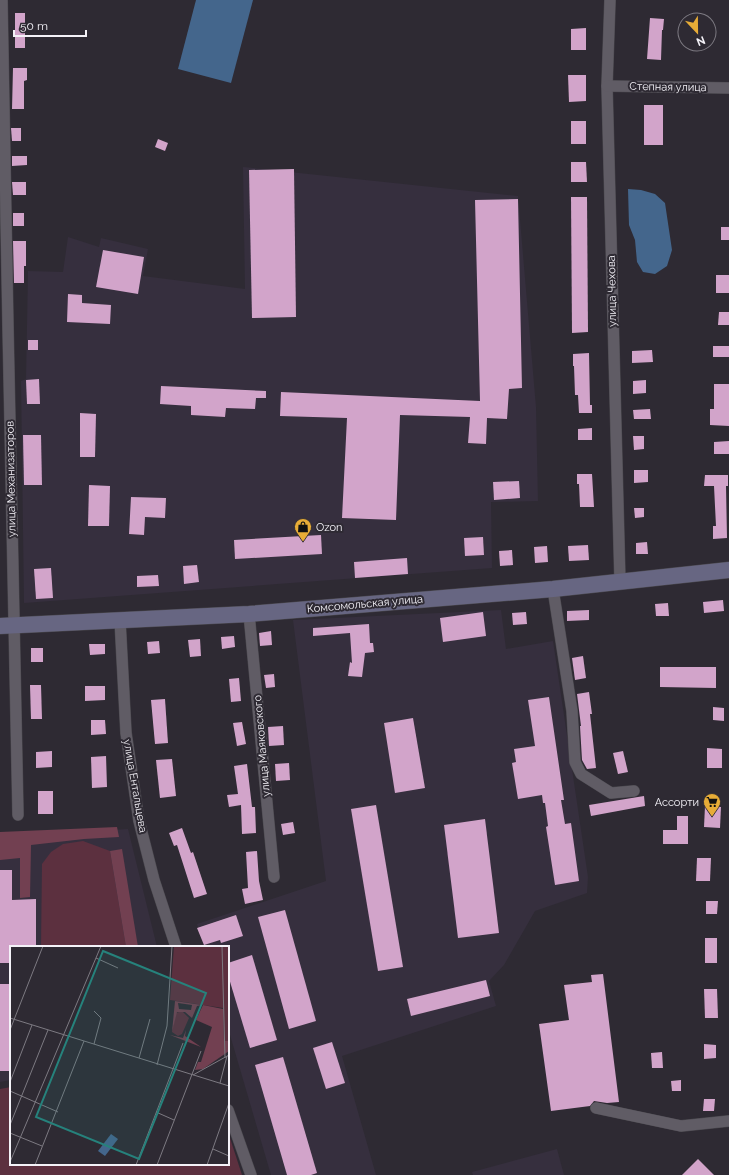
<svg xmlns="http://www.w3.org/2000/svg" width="729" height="1175" font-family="Raleway,sans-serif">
<rect width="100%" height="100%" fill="#2e2a33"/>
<!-- built -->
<g fill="#362f3e">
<path d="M 243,167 L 518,196 L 536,407 L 538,501 L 491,502 L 492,568 L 24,603 L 21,381 L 26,379 L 28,271 L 63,272 L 68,237 L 99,247 L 101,238 L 148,249 L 143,276 L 245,289 Z"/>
<path d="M 501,610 L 506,649 L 553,641 L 588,877 L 587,893 L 535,911 L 504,965 L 489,981 L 496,1006 L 342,1056 L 376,1175 L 271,1175 L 228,1028 L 228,947 L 204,947 L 197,924 L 326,881 L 293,620 Z"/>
<path d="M 128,829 L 157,947 L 11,947 L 11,1080 L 0,1082 L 0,837 Z"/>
<path d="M 557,1149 L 564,1175 L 473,1175 L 472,1172 Z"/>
</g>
<!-- green -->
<g fill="#5c303f">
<path d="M 83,841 L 110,851 L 126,947 L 41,947 L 42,864 L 51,852 L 63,844 Z"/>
<path d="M 11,1087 L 11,1164 L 228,1164 L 228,1132 L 242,1175 L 0,1175 L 0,1089 Z"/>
</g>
<!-- forest -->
<g fill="#724051">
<path d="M 117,827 L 119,837 L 84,839 L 31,845 L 30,897 L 20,898 L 20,858 L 0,860 L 0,832 Z"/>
<path d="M 122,849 L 138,947 L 126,947 L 110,851 Z"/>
</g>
<!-- water -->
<g fill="#44668c">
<path d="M 196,0 L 253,0 L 231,83 L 178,69 Z"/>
<path d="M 628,189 L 641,190 L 655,194 L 665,203 L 672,250 L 667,266 L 655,274 L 643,272 L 637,262 L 635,240 L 629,225 Z"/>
</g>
<!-- building -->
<g fill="#d2a4ca">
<rect x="15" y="13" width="10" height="35"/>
<path d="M 650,18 L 664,19 L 663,30 L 662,30 L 661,60 L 647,59 Z"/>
<path d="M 586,28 L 586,50 L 571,50 L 571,29 Z"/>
<path d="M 13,68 L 27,68 L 27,80 L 24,81 L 24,109 L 12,109 Z"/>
<path d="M 568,75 L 586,75 L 586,101 L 569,102 Z"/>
<rect x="644" y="105" width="19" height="40"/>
<rect x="571" y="121" width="15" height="23"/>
<path d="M 11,128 L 21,128 L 21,141 L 12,141 Z"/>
<path d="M 158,139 L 168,143 L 165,151 L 155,147 Z"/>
<path d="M 12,156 L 27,156 L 27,165 L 12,166 Z"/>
<path d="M 571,162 L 586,162 L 587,182 L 571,182 Z"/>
<path d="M 294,169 L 296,317 L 252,318 L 249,170 Z"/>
<path d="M 12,182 L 26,182 L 26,195 L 13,195 Z"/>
<path d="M 571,197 L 587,197 L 588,332 L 572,333 Z"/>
<path d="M 518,199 L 522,388 L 509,389 L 507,419 L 487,418 L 486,444 L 468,443 L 470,417 L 400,415 L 396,520 L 342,518 L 347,418 L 280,416 L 281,392 L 480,401 L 475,200 Z"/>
<rect x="13" y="213" width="11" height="13"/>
<rect x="721" y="227" width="8" height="13"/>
<path d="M 13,241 L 26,241 L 26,266 L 24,266 L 24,283 L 14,283 Z"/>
<path d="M 103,250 L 144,257 L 138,294 L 96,287 Z"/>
<rect x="716" y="275" width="13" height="18"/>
<path d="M 68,294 L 82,295 L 82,303 L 111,305 L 110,324 L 67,322 Z"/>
<path d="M 719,312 L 729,312 L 729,325 L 718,325 Z"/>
<rect x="28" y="340" width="10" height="10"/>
<rect x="713" y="346" width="16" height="11"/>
<path d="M 652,350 L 653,362 L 632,363 L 632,351 Z"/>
<path d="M 589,353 L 590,405 L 592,405 L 592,413 L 579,413 L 578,395 L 575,395 L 574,366 L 573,366 L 573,354 Z"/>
<path d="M 39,379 L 40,404 L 27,404 L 26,380 Z"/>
<path d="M 646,380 L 646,393 L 633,394 L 633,381 Z"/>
<path d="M 714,384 L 729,384 L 729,426 L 710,425 L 710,409 L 714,409 Z"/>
<path d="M 161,386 L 266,391 L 266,398 L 256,398 L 255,409 L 226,408 L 225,417 L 191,415 L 191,406 L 160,404 Z"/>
<path d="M 650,409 L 651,419 L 634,419 L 633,410 Z"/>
<path d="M 80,413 L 96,414 L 95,457 L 80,457 Z"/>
<path d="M 592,428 L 592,440 L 578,440 L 578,429 Z"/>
<path d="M 23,435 L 41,435 L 42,485 L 24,485 Z"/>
<path d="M 633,436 L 644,436 L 644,449 L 634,450 Z"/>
<path d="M 729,441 L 729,454 L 714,454 L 714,442 Z"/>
<path d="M 634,470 L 648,470 L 648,482 L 634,483 Z"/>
<path d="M 577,474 L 592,474 L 594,507 L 580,507 L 579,484 L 577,484 Z"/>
<path d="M 705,475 L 728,475 L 728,486 L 726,486 L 727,538 L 713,539 L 713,526 L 716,526 L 714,486 L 704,486 Z"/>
<path d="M 519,481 L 520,498 L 494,500 L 493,482 Z"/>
<path d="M 89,485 L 110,486 L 109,526 L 88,526 Z"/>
<path d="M 131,497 L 166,498 L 165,518 L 145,517 L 144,535 L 129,534 Z"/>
<path d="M 634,508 L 644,508 L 644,517 L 635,518 Z"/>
<path d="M 321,535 L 322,554 L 235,559 L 234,540 Z"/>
<path d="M 483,537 L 484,555 L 465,556 L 464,538 Z"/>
<path d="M 647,542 L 648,554 L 636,554 L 636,543 Z"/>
<path d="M 588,545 L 589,560 L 569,561 L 568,546 Z"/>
<path d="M 547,546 L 548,562 L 535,563 L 534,547 Z"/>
<path d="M 512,550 L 513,565 L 500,566 L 499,551 Z"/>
<path d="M 407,558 L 408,574 L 355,578 L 354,562 Z"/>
<path d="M 197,565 L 199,582 L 184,584 L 183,566 Z"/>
<path d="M 51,568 L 53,598 L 36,599 L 34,569 Z"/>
<path d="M 158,575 L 159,586 L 137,587 L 137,576 Z"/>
<path d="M 723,600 L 724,611 L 704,613 L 703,602 Z"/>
<path d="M 668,603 L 669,616 L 656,616 L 655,604 Z"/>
<path d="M 589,610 L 589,620 L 567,621 L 567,611 Z"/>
<path d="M 483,612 L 486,636 L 443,642 L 440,618 Z"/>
<path d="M 526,612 L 527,624 L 513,625 L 512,613 Z"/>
<path d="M 369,624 L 370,643 L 373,643 L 374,652 L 365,653 L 362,677 L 348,676 L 350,662 L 352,663 L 350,633 L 313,636 L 313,628 Z"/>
<path d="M 271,631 L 272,645 L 260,646 L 259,633 Z"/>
<path d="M 234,636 L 235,647 L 222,649 L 221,637 Z"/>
<path d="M 200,639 L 201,656 L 190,657 L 188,640 Z"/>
<path d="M 159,641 L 160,653 L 148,654 L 147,642 Z"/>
<path d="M 89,644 L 105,644 L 105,654 L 90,655 Z"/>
<rect x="31" y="648" width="12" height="14"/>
<path d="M 583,656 L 586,678 L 575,680 L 572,658 Z"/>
<path d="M 660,667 L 716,667 L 716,688 L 660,687 Z"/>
<path d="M 274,674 L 275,687 L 266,688 L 264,675 Z"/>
<path d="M 239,678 L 241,701 L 231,702 L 229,679 Z"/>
<path d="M 30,685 L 41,685 L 42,719 L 31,719 Z"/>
<path d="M 85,686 L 105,686 L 105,700 L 85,701 Z"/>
<path d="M 589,692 L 592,714 L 590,714 L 596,768 L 587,769 L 582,760 L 580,726 L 581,726 L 577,694 Z"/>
<path d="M 549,697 L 564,800 L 561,800 L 565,824 L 571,823 L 579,881 L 555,885 L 546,827 L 548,826 L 545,803 L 543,803 L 542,795 L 518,799 L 512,763 L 516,762 L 514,749 L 535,746 L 528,700 Z"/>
<path d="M 165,699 L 168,743 L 155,744 L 151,700 Z"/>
<path d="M 713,707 L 724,708 L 724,721 L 713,720 Z"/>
<path d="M 413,718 L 425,788 L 395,793 L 384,723 Z"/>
<path d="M 91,720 L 105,720 L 106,734 L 91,735 Z"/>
<path d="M 242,722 L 246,744 L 237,746 L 233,723 Z"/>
<path d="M 283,726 L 284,745 L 269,746 L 268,727 Z"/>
<path d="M 707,748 L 722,749 L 722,768 L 707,768 Z"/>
<path d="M 52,751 L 52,767 L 36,768 L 36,752 Z"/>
<path d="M 623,751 L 628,772 L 618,774 L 613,753 Z"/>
<path d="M 106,756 L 107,787 L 92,788 L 91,757 Z"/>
<path d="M 172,759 L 176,796 L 160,798 L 156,760 Z"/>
<path d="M 289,763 L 290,780 L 276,781 L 275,764 Z"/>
<path d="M 247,764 L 252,807 L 255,807 L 256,833 L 242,834 L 241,805 L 229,807 L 227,795 L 238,794 L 234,766 Z"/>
<rect x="38" y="791" width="15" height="23"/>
<path d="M 644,796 L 645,806 L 591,816 L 589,805 Z"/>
<path d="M 376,805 L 403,967 L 378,971 L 351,809 Z"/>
<path d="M 705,806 L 721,807 L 720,828 L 704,827 Z"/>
<path d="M 677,816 L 688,816 L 688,844 L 663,844 L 663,830 L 677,830 Z"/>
<path d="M 485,819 L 499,933 L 458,938 L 444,825 Z"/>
<path d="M 293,822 L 295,833 L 283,835 L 281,824 Z"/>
<path d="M 182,828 L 191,853 L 193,852 L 207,894 L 194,898 L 177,845 L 174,846 L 169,833 Z"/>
<path d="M 257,851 L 259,881 L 263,900 L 245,904 L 242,889 L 248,888 L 246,852 Z"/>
<path d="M 697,858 L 711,858 L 710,881 L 696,881 Z"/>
<path d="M 0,870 L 12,870 L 12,900 L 36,899 L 36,947 L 11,947 L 11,963 L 0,963 Z"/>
<path d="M 706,901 L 718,901 L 717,914 L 706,914 Z"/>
<path d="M 285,910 L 316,1021 L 289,1029 L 258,917 Z"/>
<path d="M 236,915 L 243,936 L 221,943 L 220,940 L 204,945 L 197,928 Z"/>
<rect x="705" y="938" width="12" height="25"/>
<path d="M 252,955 L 277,1040 L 250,1048 L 228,975 L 228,963 Z"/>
<path d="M 603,974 L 619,1102 L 607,1103 L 594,1101 L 590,1106 L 551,1111 L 539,1024 L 569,1020 L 564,985 L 592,982 L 591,975 Z"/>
<path d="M 486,980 L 490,996 L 411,1016 L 407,999 Z"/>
<rect x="0" y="984" width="11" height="87"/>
<path d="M 704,989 L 717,989 L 718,1018 L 705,1018 Z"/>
<path d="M 332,1042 L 345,1083 L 326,1089 L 313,1048 Z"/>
<path d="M 704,1044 L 716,1045 L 716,1058 L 704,1059 Z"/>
<path d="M 662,1052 L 663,1068 L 652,1068 L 651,1053 Z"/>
<path d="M 283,1057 L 317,1173 L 311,1175 L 287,1175 L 255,1065 Z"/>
<path d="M 681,1080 L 681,1091 L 672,1091 L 671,1081 Z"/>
<path d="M 704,1099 L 715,1099 L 714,1111 L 703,1111 Z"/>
<path d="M 698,1159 L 714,1175 L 682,1175 Z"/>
</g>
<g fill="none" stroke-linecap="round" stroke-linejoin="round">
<defs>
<g id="street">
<path d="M 2,0 L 8,327 L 18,815"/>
<path d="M 610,0 L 607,86 L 620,582"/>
<path d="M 607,86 L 729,88"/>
<path d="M 553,589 L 572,711 L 575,762 L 581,774 L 611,793 L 634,791"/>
<path d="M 249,614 L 274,877"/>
<path d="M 120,620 L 126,733 L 139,821 L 154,880 L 176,947"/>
<path d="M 596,1108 L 681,1126 L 729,1121"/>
<path d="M 228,1110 L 251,1175"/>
</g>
<path id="secondary" d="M 0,626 L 249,614 L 553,589 L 729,570"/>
</defs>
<!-- street casing -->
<use href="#street" stroke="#4b494f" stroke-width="12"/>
<!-- secondary casing -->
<use href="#secondary" stroke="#4b494f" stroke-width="17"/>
<!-- street -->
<use href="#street" stroke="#605c65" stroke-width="11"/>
<!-- secondary -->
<use href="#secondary" stroke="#676682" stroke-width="16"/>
</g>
<!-- icons -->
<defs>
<symbol id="shop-pin" viewBox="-11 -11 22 30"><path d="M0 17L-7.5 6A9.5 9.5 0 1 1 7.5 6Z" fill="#e7ac37" stroke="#2e2a33"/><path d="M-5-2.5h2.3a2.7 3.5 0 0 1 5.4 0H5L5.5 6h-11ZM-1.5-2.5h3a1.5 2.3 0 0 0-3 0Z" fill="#111"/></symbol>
<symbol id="supermarket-pin" viewBox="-11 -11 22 30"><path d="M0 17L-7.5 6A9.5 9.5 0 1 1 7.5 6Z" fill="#e7ac37" stroke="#2e2a33"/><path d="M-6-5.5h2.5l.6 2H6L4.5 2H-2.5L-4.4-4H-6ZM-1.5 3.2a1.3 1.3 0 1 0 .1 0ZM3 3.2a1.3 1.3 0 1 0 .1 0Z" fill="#111"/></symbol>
</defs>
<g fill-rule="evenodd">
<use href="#shop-pin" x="293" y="517" width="20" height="27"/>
<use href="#supermarket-pin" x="702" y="792" width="20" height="27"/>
</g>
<g text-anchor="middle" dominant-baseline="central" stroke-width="4" stroke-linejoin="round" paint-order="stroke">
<!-- street labels -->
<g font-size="11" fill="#f4f2f8" stroke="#2e2a33">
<text transform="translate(668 87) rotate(1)">Степная улица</text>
<text transform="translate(612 291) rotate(-91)">улица Чехова</text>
<text transform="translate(11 479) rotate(-91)">улица Механизаторов</text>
<text transform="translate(365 604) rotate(-5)">Комсомольская улица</text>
<text transform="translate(262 746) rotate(-95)">улица Маяковского</text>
<text transform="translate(135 786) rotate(80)">улица Ентальцева</text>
</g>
<!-- poi labels -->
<g font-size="11" fill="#f4f2f8" stroke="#2e2a33" text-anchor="start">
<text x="316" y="527">Ozon</text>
<text x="699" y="802" text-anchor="end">Ассорти</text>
</g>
</g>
<!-- overview -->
<g transform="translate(10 946)">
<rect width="219" height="219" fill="#2e2a33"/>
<path d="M 164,0 L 219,0 L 219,95 L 214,95 L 213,62 L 160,54 ZM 172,65 L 179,72 L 172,88 L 168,90 L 162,86 L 166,67 Z" fill="#5c303f"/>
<path d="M 165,55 L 192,59 L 187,60 L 182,72 L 175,66 L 167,66 L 162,86 ZM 168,57 L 182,59 L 181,64 L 169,63 ZM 193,59 L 213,63 L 214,95 L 219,95 L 219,105 L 193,123 L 185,124 L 188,116 L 191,116 L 202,81 L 186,74 ZM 176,84 L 175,90 L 191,101 L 160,89 L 173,92 Z" fill="#724051" fill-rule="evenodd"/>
<path d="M 101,188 L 108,193 L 95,210 L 88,205 Z" fill="#44668c"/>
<path fill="none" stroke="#7d7a82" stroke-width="1" d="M 212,0 L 215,112M 86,12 L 108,22M 0,72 L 219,140M 0,84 L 33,0M 84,98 L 91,72 L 84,65M 129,112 L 140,73M 147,119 L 157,80 L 162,0M 183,129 L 219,109M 0,136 L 22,79M 210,137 L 217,110M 0,145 L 48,166M 146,166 L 164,174M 0,179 L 38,84M 0,187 L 32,200M 203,203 L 219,210M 0,216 L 91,0M 25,219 L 74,95M 126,219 L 173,97M 147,219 L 191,105M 197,219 L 219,157"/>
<path fill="#26827c" fill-opacity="0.15" stroke="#26827c" stroke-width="2" d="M 93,5 L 196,47 L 129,213 L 26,171 Z"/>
<rect width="219" height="219" fill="none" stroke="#f4f2f8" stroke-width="2"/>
</g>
<!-- north arrow -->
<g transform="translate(697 32) rotate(158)"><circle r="19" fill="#2e2a33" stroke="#7d7a82"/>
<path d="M0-3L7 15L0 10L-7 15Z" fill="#e7ac37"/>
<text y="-6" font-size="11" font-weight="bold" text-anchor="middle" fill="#f4f2f8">N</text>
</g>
<!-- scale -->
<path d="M14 30v6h72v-6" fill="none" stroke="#f4f2f8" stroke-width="2"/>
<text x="20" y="30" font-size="12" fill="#f4f2f8" stroke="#2e2a33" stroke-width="3" paint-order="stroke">50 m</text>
</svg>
